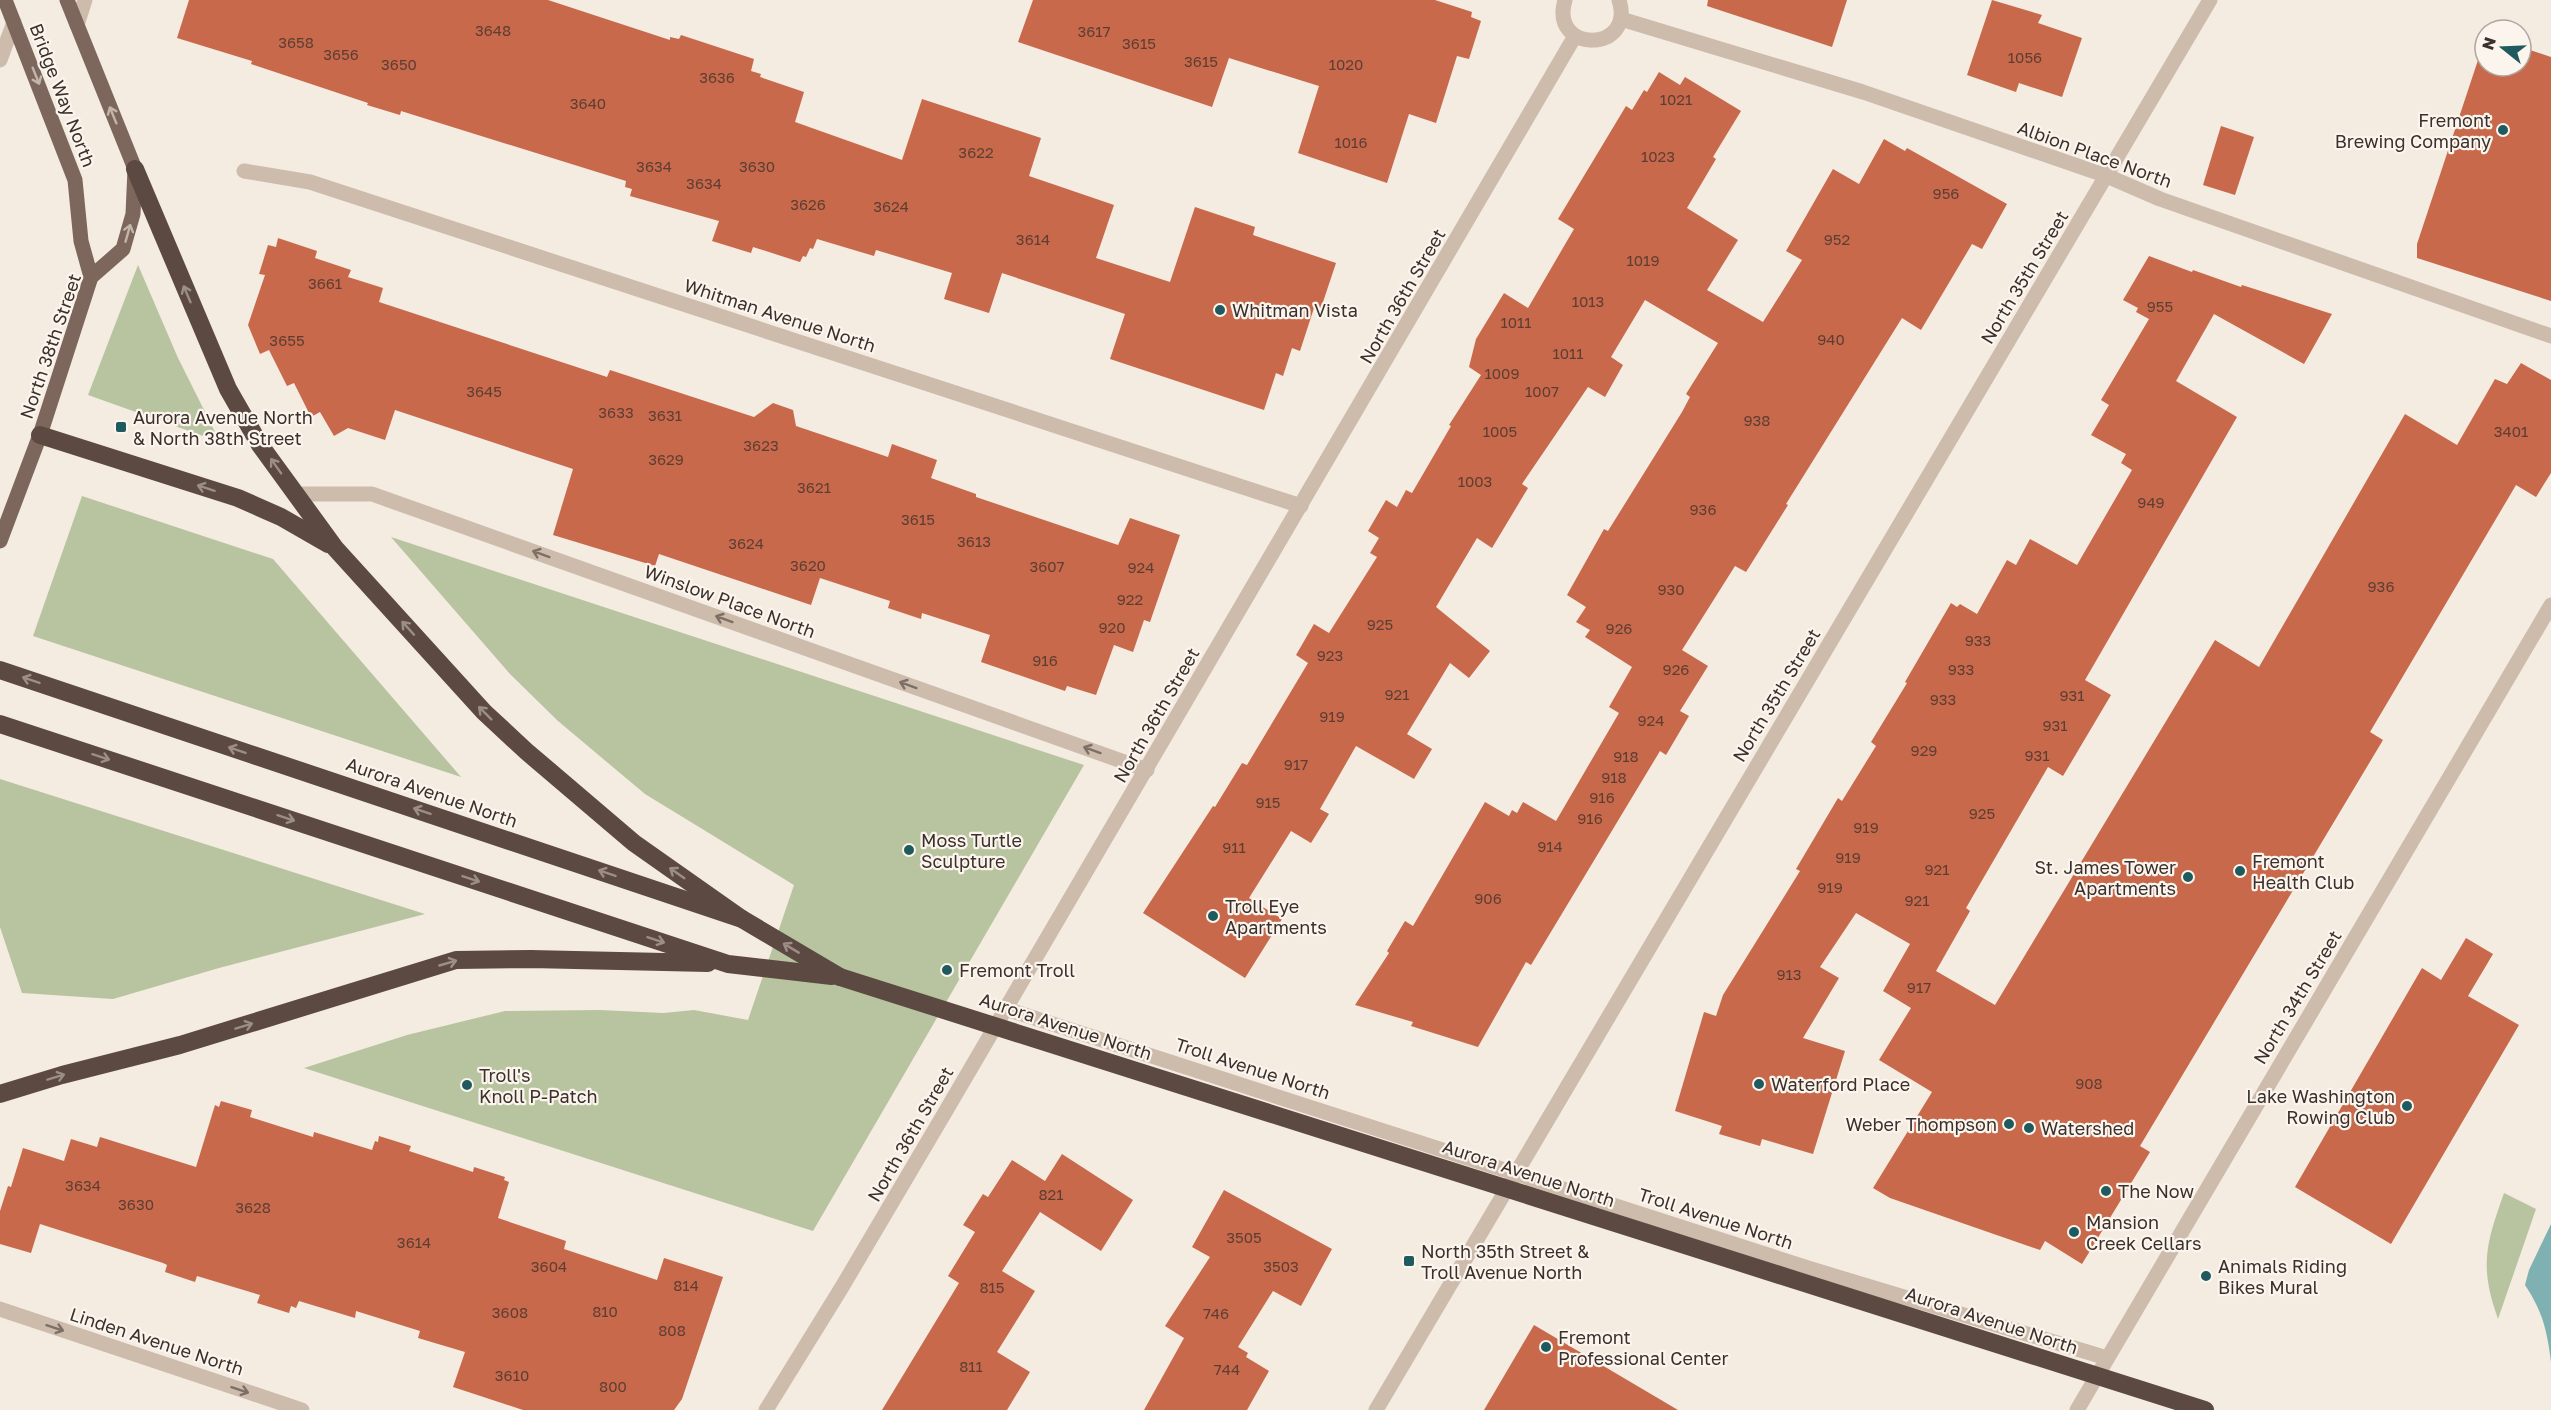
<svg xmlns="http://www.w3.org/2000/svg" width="2551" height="1410" font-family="'Golos Text',sans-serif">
<rect width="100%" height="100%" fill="#f4ebe1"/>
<!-- green -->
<g fill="#b8c4a0">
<path d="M 138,265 L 178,358 L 220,442 L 88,395 Z"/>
<path d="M 82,496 L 273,559 L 461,777 L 33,636 Z"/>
<path d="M 391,537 L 1084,765 L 813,1231 L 304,1068 L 407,1035 L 505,1011 L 600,1010 L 663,1013 L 694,1010 L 748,1020 L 794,885 L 645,794 L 558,721 L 510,674 Z"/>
<path d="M 0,779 L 425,914 L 219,968 L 113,999 L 22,993 L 0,927 Z"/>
<path d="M 2504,1193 L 2536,1209 L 2498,1319 C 2479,1266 2486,1244 2504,1193 Z"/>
</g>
<!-- water -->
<path fill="#7fb0b2" d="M 2551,1224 L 2551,1362 C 2547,1331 2543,1312 2525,1285 L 2529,1270 Z"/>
<!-- building -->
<g fill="#c8694b">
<path d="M 189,0 L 548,0 L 670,40 L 670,37 L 679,39 L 681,35 L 754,59 L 751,71 L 761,74 L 760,77 L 804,92 L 795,122 L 902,160 L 922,99 L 1041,138 L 1029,176 L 1114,205 L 1096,258 L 1170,282 L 1195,207 L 1255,227 L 1253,235 L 1336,263 L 1320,311 L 1314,308 L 1300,351 L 1292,348 L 1283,376 L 1276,373 L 1264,410 L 1110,359 L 1125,314 L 1002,273 L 989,313 L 944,299 L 952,273 L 876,250 L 874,256 L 817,239 L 813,249 L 810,248 L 806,257 L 803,256 L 800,262 L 753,247 L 751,253 L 712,241 L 719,221 L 630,196 L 632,189 L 625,187 L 626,181 L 401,111 L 400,115 L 367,105 L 368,103 L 251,64 L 252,61 L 177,38 Z"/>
<path d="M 1033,0 L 1435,0 L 1472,12 L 1471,17 L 1481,21 L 1469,59 L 1457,56 L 1436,123 L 1409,114 L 1387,183 L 1298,153 L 1319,86 L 1229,58 L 1212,107 L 1018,42 Z"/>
<path d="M 1708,0 L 1847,0 L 1832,47 L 1707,6 Z"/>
<path d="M 1992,0 L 2042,15 L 2038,23 L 2082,38 L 2062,97 L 2019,83 L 2016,92 L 1967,75 Z"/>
<path d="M 2485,39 L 2485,66 L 2521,66 L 2521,47 L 2551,57 L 2551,301 L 2417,258 L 2417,244 Z"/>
<path d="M 1659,72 L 1680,85 L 1685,77 L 1741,111 L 1713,157 L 1716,159 L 1687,208 L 1738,240 L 1707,290 L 1763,322 L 1802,260 L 1786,251 L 1833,169 L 1859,184 L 1884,139 L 1905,151 L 1907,148 L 2007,204 L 1982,249 L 1972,244 L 1921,330 L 1902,318 L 1786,504 L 1788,505 L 1746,572 L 1735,566 L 1682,650 L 1708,666 L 1680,711 L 1689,716 L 1666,755 L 1660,751 L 1531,965 L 1526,962 L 1478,1047 L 1411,1026 L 1413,1022 L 1355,1005 L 1389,953 L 1387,951 L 1405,921 L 1413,926 L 1485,802 L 1509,816 L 1512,810 L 1517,813 L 1523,802 L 1556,821 L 1619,713 L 1609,707 L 1632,667 L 1585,637 L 1590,630 L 1576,622 L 1586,607 L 1567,595 L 1604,529 L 1608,531 L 1682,412 L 1690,397 L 1686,394 L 1718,343 L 1645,300 L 1611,357 L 1623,365 L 1605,397 L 1588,387 L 1522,484 L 1528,488 L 1492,548 L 1477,538 L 1436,607 L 1490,651 L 1469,678 L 1450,663 L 1407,734 L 1432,749 L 1414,779 L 1356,746 L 1320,809 L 1329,814 L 1311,843 L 1291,831 L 1249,898 L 1282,919 L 1245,978 L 1143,913 L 1213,806 L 1215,807 L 1242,763 L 1247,765 L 1308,663 L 1296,655 L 1314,624 L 1329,633 L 1377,557 L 1370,553 L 1379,538 L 1368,531 L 1386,500 L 1397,507 L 1406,490 L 1412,493 L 1451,426 L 1449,425 L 1481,375 L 1469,367 L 1476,339 L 1504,293 L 1528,308 L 1574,229 L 1558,219 L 1626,106 L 1632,110 L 1644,90 L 1647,92 Z"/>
<path d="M 2221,126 L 2254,137 L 2235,195 L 2203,185 Z"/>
<path d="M 278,238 L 317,251 L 315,258 L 351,270 L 348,277 L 383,288 L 379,302 L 607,377 L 610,370 L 754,417 L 773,403 L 793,410 L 796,426 L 888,457 L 892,444 L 937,460 L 931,478 L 976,494 L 976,497 L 1118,545 L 1130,518 L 1180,535 L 1150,622 L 1144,620 L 1133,652 L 1114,645 L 1096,695 L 1067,686 L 1065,691 L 981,662 L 990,635 L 922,613 L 921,619 L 888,608 L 890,601 L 820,578 L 811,605 L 659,554 L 655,566 L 553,535 L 573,469 L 395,410 L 385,440 L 348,428 L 334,436 L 320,412 L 311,417 L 294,383 L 287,386 L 269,350 L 260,354 L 248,325 L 265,275 L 259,274 L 268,245 L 276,247 Z"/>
<path d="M 2149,256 L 2192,272 L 2193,270 L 2241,287 L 2242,285 L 2332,314 L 2304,364 L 2214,314 L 2176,381 L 2237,417 L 2085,680 L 2111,695 L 2063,776 L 2048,767 L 1966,908 L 1970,911 L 1936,971 L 1995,1005 L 2215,640 L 2259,667 L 2405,414 L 2457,445 L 2495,379 L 2507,384 L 2521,363 L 2551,380 L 2551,473 L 2536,497 L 2516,485 L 2370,732 L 2383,740 L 2140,1146 L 2150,1152 L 2082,1264 L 2045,1241 L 2040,1250 L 1890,1198 L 1873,1188 L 1932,1092 L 1879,1060 L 1911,1008 L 1883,991 L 1910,944 L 1856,913 L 1820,967 L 1839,978 L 1803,1038 L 1845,1051 L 1813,1154 L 1762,1139 L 1760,1146 L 1719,1134 L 1722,1126 L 1675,1111 L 1704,1012 L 1716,1016 L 1723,995 L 1800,871 L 1796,869 L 1838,798 L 1842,801 L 1876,746 L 1871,742 L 1907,683 L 1905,682 L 1951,603 L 1957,607 L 1960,604 L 1977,614 L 2007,560 L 2016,565 L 2030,539 L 2077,565 L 2132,470 L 2121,463 L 2126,454 L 2091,435 L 2109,405 L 2101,400 L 2149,319 L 2136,312 L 2138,308 L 2123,300 Z"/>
<path d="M 2466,938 L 2493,954 L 2468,996 L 2519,1025 L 2391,1244 L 2295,1187 L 2422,968 L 2441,980 Z"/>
<path d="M 221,1101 L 252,1110 L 250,1117 L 313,1137 L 314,1132 L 372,1150 L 375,1141 L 378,1142 L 379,1136 L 411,1146 L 409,1151 L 473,1172 L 474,1167 L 505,1177 L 504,1180 L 509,1182 L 498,1218 L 566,1241 L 564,1249 L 657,1280 L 664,1258 L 723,1277 L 682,1399 L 674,1410 L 523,1410 L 453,1387 L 465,1352 L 418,1338 L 420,1331 L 356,1311 L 355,1318 L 299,1301 L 296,1308 L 291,1306 L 289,1313 L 257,1303 L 260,1295 L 197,1276 L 195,1282 L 165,1272 L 167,1265 L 163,1263 L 40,1224 L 31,1253 L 0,1244 L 0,1211 L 8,1186 L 11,1187 L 23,1148 L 64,1161 L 71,1139 L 97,1147 L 100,1137 L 196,1167 L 215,1105 L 219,1107 Z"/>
<path d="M 1062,1154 L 1133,1200 L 1101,1251 L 1040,1212 L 1002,1271 L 1035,1291 L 997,1352 L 1030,1372 L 1007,1410 L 882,1410 L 959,1283 L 948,1276 L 975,1232 L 963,1225 L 983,1194 L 988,1197 L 1012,1160 L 1045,1181 Z"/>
<path d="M 1224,1190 L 1332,1249 L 1301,1306 L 1273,1291 L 1238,1347 L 1248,1353 L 1246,1357 L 1269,1371 L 1247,1410 L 1144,1410 L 1184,1338 L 1165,1326 L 1210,1257 L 1192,1247 Z"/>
<path d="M 1534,1325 L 1678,1410 L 1484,1410 Z"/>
</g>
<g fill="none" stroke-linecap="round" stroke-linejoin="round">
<!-- minor -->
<g stroke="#cdbbac" stroke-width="15">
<path d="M 1565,0 C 1549,54 1636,53 1619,0"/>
<path d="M 1621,19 L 1863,92 L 2107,176 L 2160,199 L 2551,336"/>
<path d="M 77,25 L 85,0"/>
<path d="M 0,60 L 14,22"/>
<path d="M 244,171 L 310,182 L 1301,506"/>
<path d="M 295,494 L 372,494 L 1147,770"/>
<path d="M 1006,1009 L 1811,1269 L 2107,1358"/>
<path d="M 0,1309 L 302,1410"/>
<path d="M 766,1410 L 842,1287 L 947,1109 L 1575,36"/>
<path d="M 1376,1410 L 2210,0"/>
<path d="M 2077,1410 L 2551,605"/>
</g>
<!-- major -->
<g stroke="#7d675c" stroke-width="15">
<path d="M 5,0 L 75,180 L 81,241 L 91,277"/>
<path d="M 0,541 L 40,435 L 91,277 L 123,249 L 133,214 L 135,169 L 67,0"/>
</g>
<!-- highway -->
<g stroke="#5c4a42" stroke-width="18">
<path d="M 135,169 L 228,389 L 260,445 L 335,548 L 484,712 L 526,751 L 634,843 L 742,919"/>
<path d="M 40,435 L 238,498 L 281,517 L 328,544"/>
<path d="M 0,670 L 742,919 L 840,977"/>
<path d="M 0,724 L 728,964 L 832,976"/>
<path d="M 0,1094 L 62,1075 L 180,1045 L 456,960 L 531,959 L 708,963"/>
</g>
<!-- highway-bridge -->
<path stroke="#5c4a42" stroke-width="18" d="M 840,977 L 2205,1410"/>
</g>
<!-- one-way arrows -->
<defs><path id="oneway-shaft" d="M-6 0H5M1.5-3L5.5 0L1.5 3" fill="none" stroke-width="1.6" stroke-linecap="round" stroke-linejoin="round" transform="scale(1.5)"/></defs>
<g stroke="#c2b5ac">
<use href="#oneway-shaft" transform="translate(36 76) rotate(68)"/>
<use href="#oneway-shaft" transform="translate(113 115) rotate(-112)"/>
<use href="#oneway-shaft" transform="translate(128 233) rotate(-74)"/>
</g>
<g stroke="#9c8e87">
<use href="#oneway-shaft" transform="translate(187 294) rotate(-113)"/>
<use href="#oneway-shaft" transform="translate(276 466) rotate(-125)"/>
<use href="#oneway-shaft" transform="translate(206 488) rotate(-162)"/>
<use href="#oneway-shaft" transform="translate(408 628) rotate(-132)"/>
<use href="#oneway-shaft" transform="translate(31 680) rotate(-161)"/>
<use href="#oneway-shaft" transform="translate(485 713) rotate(-135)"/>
<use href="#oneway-shaft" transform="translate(237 750) rotate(-161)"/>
<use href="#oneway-shaft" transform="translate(101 757) rotate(18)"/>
<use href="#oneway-shaft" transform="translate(422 811) rotate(-161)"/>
<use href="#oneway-shaft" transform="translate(286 818) rotate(18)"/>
<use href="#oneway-shaft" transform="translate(607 873) rotate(-161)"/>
<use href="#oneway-shaft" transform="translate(677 873) rotate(-145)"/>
<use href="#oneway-shaft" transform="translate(471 879) rotate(18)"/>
<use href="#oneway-shaft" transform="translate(656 940) rotate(18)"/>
<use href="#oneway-shaft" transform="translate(791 948) rotate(-149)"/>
<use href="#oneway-shaft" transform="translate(448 963) rotate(-16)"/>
<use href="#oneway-shaft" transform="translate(244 1026) rotate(-17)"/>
<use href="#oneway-shaft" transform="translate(56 1077) rotate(-17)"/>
</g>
<g stroke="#7d6f65">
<use href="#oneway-shaft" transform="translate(541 554) rotate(-160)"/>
<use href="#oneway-shaft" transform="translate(724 619) rotate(-160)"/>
<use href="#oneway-shaft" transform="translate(908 685) rotate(-160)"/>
<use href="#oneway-shaft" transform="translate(1092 750) rotate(-160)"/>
<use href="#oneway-shaft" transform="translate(55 1328) rotate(18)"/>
<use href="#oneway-shaft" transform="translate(240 1390) rotate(18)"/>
</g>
<!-- markers -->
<g fill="#1f5a5e" stroke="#fbf5ee" stroke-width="2">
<circle cx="2503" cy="130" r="6"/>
<circle cx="1220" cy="310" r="6"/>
<rect x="115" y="421" width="12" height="12" rx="3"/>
<circle cx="909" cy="850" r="6"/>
<circle cx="2240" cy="871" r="6"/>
<circle cx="2188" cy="877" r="6"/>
<circle cx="1213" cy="916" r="6"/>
<circle cx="947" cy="970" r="6"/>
<circle cx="1759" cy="1084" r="6"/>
<circle cx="467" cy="1085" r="6"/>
<circle cx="2407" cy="1106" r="6"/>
<circle cx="2009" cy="1124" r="6"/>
<circle cx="2029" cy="1128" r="6"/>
<circle cx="2106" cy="1191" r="6"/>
<circle cx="2074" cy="1232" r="6"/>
<rect x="1403" y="1255" width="12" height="12" rx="3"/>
<circle cx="2206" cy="1276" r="6"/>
<circle cx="1546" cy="1347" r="6"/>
</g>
<g text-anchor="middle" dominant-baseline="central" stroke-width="4.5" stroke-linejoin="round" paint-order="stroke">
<!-- number labels -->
<g font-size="15" fill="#5e3e33">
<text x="493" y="30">3648</text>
<text x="1094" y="31">3617</text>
<text x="296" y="42">3658</text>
<text x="1139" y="43">3615</text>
<text x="341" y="54">3656</text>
<text x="2025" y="57">1056</text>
<text x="1201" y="61">3615</text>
<text x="399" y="64">3650</text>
<text x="1346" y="64">1020</text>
<text x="717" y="77">3636</text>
<text x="1676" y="99">1021</text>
<text x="588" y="103">3640</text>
<text x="1351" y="142">1016</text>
<text x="976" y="152">3622</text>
<text x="1658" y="156">1023</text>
<text x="654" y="166">3634</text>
<text x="757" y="166">3630</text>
<text x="704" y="183">3634</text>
<text x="1946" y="193">956</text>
<text x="808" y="204">3626</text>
<text x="891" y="206">3624</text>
<text x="1033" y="239">3614</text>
<text x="1837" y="239">952</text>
<text x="1643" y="260">1019</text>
<text x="325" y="283">3661</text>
<text x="1588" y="301">1013</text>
<text x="2160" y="306">955</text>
<text x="1516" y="322">1011</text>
<text x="1831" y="339">940</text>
<text x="287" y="340">3655</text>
<text x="1568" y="353">1011</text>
<text x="1502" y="373">1009</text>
<text x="484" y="391">3645</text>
<text x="1542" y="391">1007</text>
<text x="616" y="412">3633</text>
<text x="665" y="415">3631</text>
<text x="1757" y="420">938</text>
<text x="1500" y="431">1005</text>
<text x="2511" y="431">3401</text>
<text x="761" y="445">3623</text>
<text x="666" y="459">3629</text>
<text x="1475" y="481">1003</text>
<text x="814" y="487">3621</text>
<text x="2151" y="502">949</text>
<text x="1703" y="509">936</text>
<text x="918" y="519">3615</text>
<text x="974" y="541">3613</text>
<text x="746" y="543">3624</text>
<text x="808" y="565">3620</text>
<text x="1047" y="566">3607</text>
<text x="1141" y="567">924</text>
<text x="2381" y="586">936</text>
<text x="1671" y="589">930</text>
<text x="1130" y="599">922</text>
<text x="1380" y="624">925</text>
<text x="1112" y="627">920</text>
<text x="1619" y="628">926</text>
<text x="1978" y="640">933</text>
<text x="1330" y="655">923</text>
<text x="1045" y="660">916</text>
<text x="1676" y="669">926</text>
<text x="1961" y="669">933</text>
<text x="1397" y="694">921</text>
<text x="2072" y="695">931</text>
<text x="1943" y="699">933</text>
<text x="1332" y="716">919</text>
<text x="1651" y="720">924</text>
<text x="2055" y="725">931</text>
<text x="1924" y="750">929</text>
<text x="2037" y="755">931</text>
<text x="1626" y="756">918</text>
<text x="1296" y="764">917</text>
<text x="1614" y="777">918</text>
<text x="1602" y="797">916</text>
<text x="1268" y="802">915</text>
<text x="1982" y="813">925</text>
<text x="1590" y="818">916</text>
<text x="1866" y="827">919</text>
<text x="1550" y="846">914</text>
<text x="1234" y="847">911</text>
<text x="1848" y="857">919</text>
<text x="1937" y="869">921</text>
<text x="1830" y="887">919</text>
<text x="1488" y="898">906</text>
<text x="1917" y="900">921</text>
<text x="1789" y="974">913</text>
<text x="1919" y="987">917</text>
<text x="2089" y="1083">908</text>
<text x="83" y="1185">3634</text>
<text x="1051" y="1194">821</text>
<text x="136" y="1204">3630</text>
<text x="253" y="1207">3628</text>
<text x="1244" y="1237">3505</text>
<text x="414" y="1242">3614</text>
<text x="549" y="1266">3604</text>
<text x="1281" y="1266">3503</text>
<text x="686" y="1285">814</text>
<text x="992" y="1287">815</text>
<text x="605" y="1311">810</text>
<text x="510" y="1312">3608</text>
<text x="1216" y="1313">746</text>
<text x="672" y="1330">808</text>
<text x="971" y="1366">811</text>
<text x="1227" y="1369">744</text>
<text x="512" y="1375">3610</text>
<text x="613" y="1386">800</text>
</g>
<!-- street labels -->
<g font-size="18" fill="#3b302b" stroke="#fbf5ee">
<text transform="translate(63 95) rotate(69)">Bridge Way North</text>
<text transform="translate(2095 154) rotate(20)">Albion Place North</text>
<text transform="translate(2024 277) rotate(-59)">North 35th Street</text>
<text transform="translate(1402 296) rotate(-60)">North 36th Street</text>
<text transform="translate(780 315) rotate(18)">Whitman Avenue North</text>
<text transform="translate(50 346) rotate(-71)">North 38th Street</text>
<text transform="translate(730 601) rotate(20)">Winslow Place North</text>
<text transform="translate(1776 695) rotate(-59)">North 35th Street</text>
<text transform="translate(1156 715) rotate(-60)">North 36th Street</text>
<text transform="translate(432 792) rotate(19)">Aurora Avenue North</text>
<text transform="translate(2297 997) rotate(-59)">North 34th Street</text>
<text transform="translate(1066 1026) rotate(18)">Aurora Avenue North</text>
<text transform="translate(1253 1068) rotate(18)">Troll Avenue North</text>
<text transform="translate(910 1134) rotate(-60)">North 36th Street</text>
<text transform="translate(1529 1173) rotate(18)">Aurora Avenue North</text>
<text transform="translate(1716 1218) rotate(18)">Troll Avenue North</text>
<text transform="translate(1992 1320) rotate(18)">Aurora Avenue North</text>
<text transform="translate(157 1341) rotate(18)">Linden Avenue North</text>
</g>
<!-- poi labels -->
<g font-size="18" fill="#3b302b" stroke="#fbf5ee" text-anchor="start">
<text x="2491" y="120" text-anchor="end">Fremont<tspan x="2491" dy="21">Brewing Company</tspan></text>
<text x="1232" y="310">Whitman Vista</text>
<text x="133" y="417">Aurora Avenue North<tspan x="133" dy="21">&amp; North 38th Street</tspan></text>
<text x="921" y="840">Moss Turtle<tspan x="921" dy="21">Sculpture</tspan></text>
<text x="2252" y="861">Fremont<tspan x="2252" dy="21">Health Club</tspan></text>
<text x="2176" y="867" text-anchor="end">St. James Tower<tspan x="2176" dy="21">Apartments</tspan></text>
<text x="1225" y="906">Troll Eye<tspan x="1225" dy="21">Apartments</tspan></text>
<text x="959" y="970">Fremont Troll</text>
<text x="479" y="1075">Troll's<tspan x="479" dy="21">Knoll P-Patch</tspan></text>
<text x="1771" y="1084">Waterford Place</text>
<text x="2395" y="1096" text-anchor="end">Lake Washington<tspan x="2395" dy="21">Rowing Club</tspan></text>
<text x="1997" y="1124" text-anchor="end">Weber Thompson</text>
<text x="2041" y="1128">Watershed</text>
<text x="2118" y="1191">The Now</text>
<text x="2086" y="1222">Mansion<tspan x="2086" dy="21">Creek Cellars</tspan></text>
<text x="1421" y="1251">North 35th Street &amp;<tspan x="1421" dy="21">Troll Avenue North</tspan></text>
<text x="2218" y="1266">Animals Riding<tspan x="2218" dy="21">Bikes Mural</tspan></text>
<text x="1558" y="1337">Fremont<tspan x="1558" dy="21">Professional Center</tspan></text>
</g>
</g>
<!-- north arrow -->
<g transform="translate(2503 48) rotate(288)"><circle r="28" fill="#fbf5ee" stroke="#aea6a0" stroke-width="1.5"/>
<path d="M0-4.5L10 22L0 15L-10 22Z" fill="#1f5a5e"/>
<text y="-9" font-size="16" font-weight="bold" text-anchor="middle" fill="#3b302b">N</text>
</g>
</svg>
